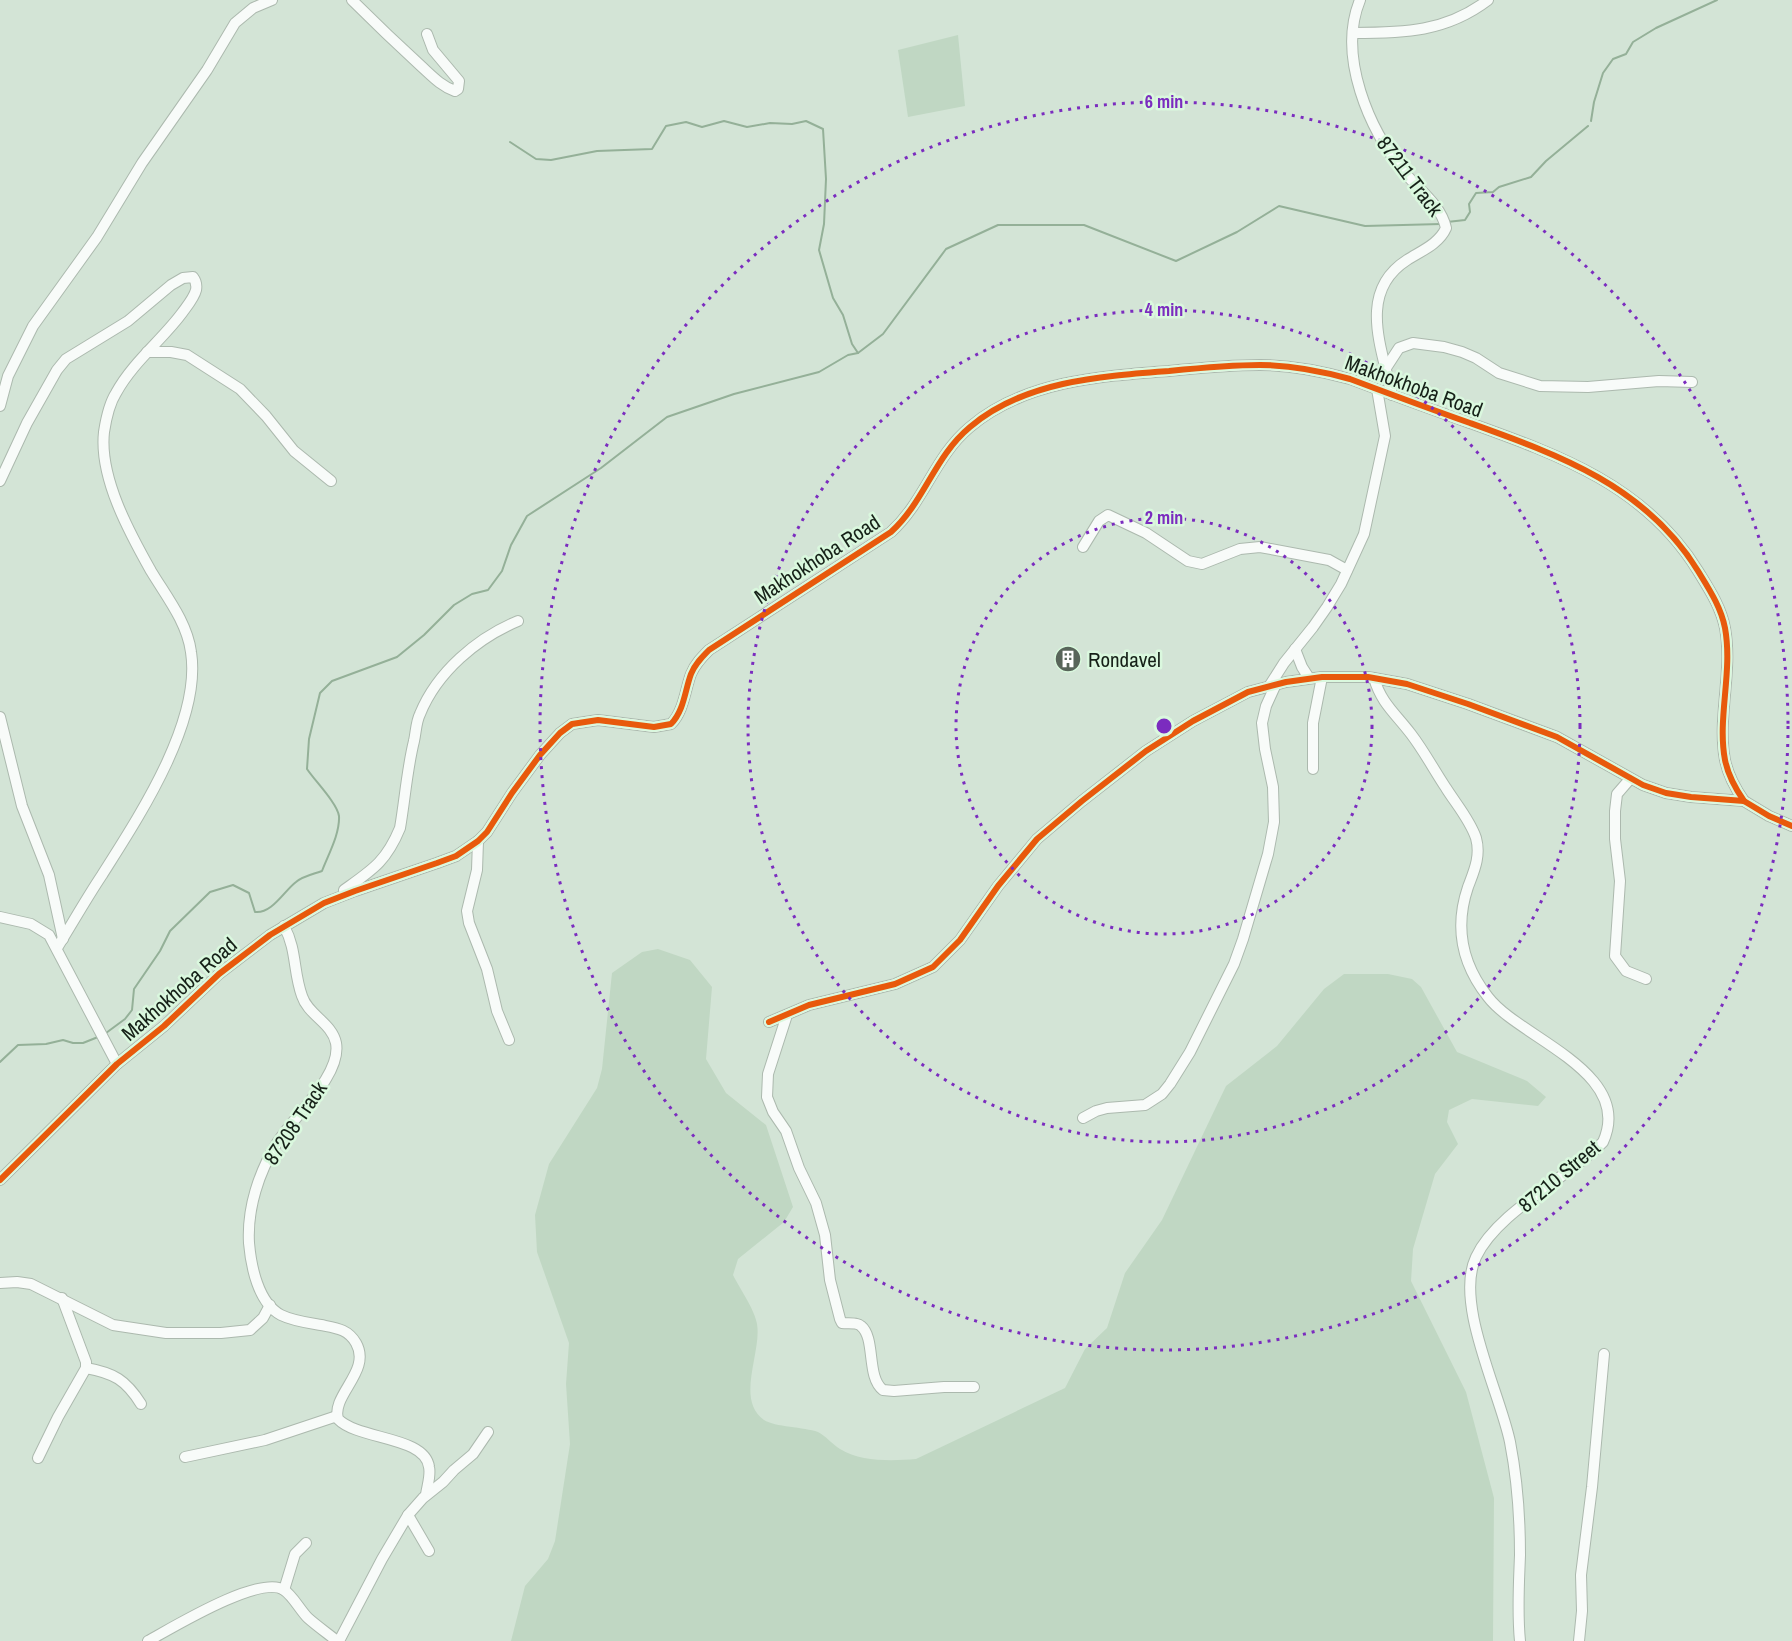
<svg xmlns="http://www.w3.org/2000/svg" width="1792" height="1641" font-family="'Archivo Narrow',sans-serif">
<rect width="100%" height="100%" fill="#d3e4d6"/>
<!-- green -->
<g fill="#c0d7c3">
<path d="M 958,35 L 965,106 L 908,117 L 898,50 Z"/>
<path d="M 658,949 L 690,960 L 712,987 L 706,1059 L 726,1093 L 766,1125 L 793,1207 L 784,1222 L 738,1259 L 733,1275 C 740,1289 755,1310 757,1324 C 762,1352 735,1400 764,1420 C 775,1427 804,1427 818,1432 C 826,1436 832,1444 840,1449 C 861,1462 892,1461 916,1459 L 1065,1388 L 1085,1349 L 1107,1328 L 1125,1273 L 1162,1220 L 1226,1086 L 1277,1046 L 1324,989 L 1344,974 L 1388,974 L 1412,979 L 1421,987 L 1457,1052 L 1527,1081 L 1546,1097 L 1538,1106 L 1472,1099 L 1449,1110 L 1447,1122 L 1458,1144 L 1435,1174 L 1413,1249 L 1411,1281 L 1466,1392 L 1494,1498 L 1493,1641 L 511,1641 L 525,1586 L 548,1559 L 555,1541 L 570,1444 L 566,1384 L 569,1343 L 537,1252 L 535,1215 L 549,1164 L 597,1088 L 602,1069 L 612,973 L 642,952 Z"/>
</g>
<g fill="none" stroke-linecap="round" stroke-linejoin="round">
<!-- stream -->
<g stroke="#94b098" stroke-width="2">
<path d="M 1591,121 L 1594,102 L 1603,73 L 1613,59 L 1626,54 L 1633,42 L 1656,28 L 1717,0"/>
<path d="M 510,142 L 536,159 L 551,160 L 597,151 L 652,149 L 666,126 L 686,122 L 702,127 L 724,121 L 747,127 L 770,123 L 792,124 L 806,121 L 823,129 L 826,179 L 824,224 L 819,250 L 833,298 L 843,315 L 852,344 L 858,353"/>
<path d="M 1447,222 L 1465,220 L 1470,212 L 1469,204 L 1476,193 L 1493,192 L 1499,187 L 1531,177 L 1546,161 L 1588,126"/>
<path d="M 106,1033 L 125,1019 L 132,1010 L 134,989 L 160,951 L 170,931 L 210,892 L 233,885 L 249,893 L 255,912 C 272,914 284,891 296,882 C 303,876 314,874 322,871 C 328,855 340,834 339,816 C 337,803 315,781 307,769 L 309,739 L 320,693 L 332,681 L 397,657 L 424,635 L 454,605 L 472,594 L 488,590 L 502,571 L 511,545 L 527,516 L 601,468 L 667,417 L 734,394 L 819,372 L 848,355 L 858,353 L 883,334 L 946,249 L 998,225 L 1084,225 L 1176,261 L 1237,232 L 1279,206 L 1365,226 L 1441,224"/>
<path d="M 0,1062 L 18,1045 L 46,1044 L 63,1040 L 73,1043 L 83,1043 L 98,1037"/>
</g>
<defs>
<g id="minor">
<path d="M 352,0 C 375,23 397,44 421,66 C 432,76 441,86 455,91 L 458,89 L 459,81 L 433,50 L 427,34"/>
<path d="M 1360,0 C 1337,56 1369,130 1405,173 C 1419,190 1441,205 1446,228 C 1439,244 1421,251 1407,260 C 1357,292 1382,348 1392,395"/>
<path d="M 1353,33 C 1404,33 1446,32 1488,0"/>
<path d="M 147,352 L 171,352 L 187,355 L 240,389 L 266,416 L 294,451 L 331,481"/>
<path d="M 1386,368 L 1399,348 L 1413,343 L 1444,347 L 1462,352 L 1476,358 L 1499,373 L 1540,386 L 1588,387 L 1659,381 L 1692,382"/>
<path d="M 0,406 L 8,376 L 33,326 L 97,237 L 142,163 L 207,70 L 235,23 L 253,8 L 272,0"/>
<path d="M 0,481 L 27,423 L 57,370 L 66,359 L 128,321 L 171,285 L 183,278 L 193,277 C 196,281 197,285 196,290 C 194,298 187,306 182,313 C 162,340 133,362 116,393 C 109,404 106,419 104,432 C 99,477 129,532 151,571 C 166,596 187,622 191,652 C 202,722 138,818 102,875 C 86,899 72,924 57,948"/>
<path d="M 1083,547 L 1099,521 L 1108,515 L 1146,533 L 1188,561 L 1202,564 L 1240,549 L 1260,547 L 1329,560 L 1347,570"/>
<path d="M 1295,649 L 1302,667 L 1309,678"/>
<path d="M 1374,678 C 1381,703 1396,714 1411,734 C 1424,751 1434,770 1446,788 C 1456,804 1470,820 1476,838 C 1481,856 1474,871 1468,887 C 1454,928 1462,964 1488,997 C 1519,1038 1635,1072 1603,1142 C 1568,1178 1497,1212 1476,1257 C 1454,1303 1500,1393 1510,1442 C 1517,1478 1520,1518 1520,1555 C 1519,1583 1517,1612 1520,1641"/>
<path d="M 1270,685 L 1284,663 L 1313,627 L 1327,607 L 1341,584 L 1364,534 L 1385,436 L 1377,389"/>
<path d="M 0,717 L 22,806 L 49,875 L 63,939"/>
<path d="M 1313,769 L 1313,723 L 1322,677"/>
<path d="M 1630,779 L 1617,794 L 1615,811 L 1615,839 L 1620,881 L 1615,956 L 1626,971 L 1646,979"/>
<path d="M 478,841 L 477,870 L 467,911 L 469,923 L 487,969 L 497,1011 L 509,1040"/>
<path d="M 344,890 C 372,870 386,862 400,828 C 405,799 407,769 414,741 C 416,732 416,722 420,714 C 437,672 477,638 518,621"/>
<path d="M 0,917 L 31,924 L 49,935 L 117,1064"/>
<path d="M 284,926 C 297,950 293,971 302,996 C 308,1015 332,1023 336,1043 C 342,1075 293,1117 277,1143 C 259,1172 247,1208 249,1243 C 251,1266 258,1303 281,1315 C 293,1321 309,1323 321,1325 C 336,1328 348,1329 356,1343 C 372,1371 331,1395 338,1419 C 358,1440 425,1436 429,1467 C 431,1476 427,1486 426,1495"/>
<path d="M 787,1015 L 768,1074 L 767,1097 L 773,1112 L 786,1131 L 799,1168 L 816,1203 L 825,1235 L 830,1280 L 840,1319 L 842,1323 C 848,1324 857,1322 861,1326 C 876,1338 866,1377 883,1390 L 894,1391 L 944,1387 L 974,1387"/>
<path d="M 769,1022 L 809,1005 L 895,984 L 933,967 L 960,940 L 998,886 L 1037,839 L 1082,801 L 1146,751 L 1193,721 L 1248,692 L 1286,682 L 1322,677 L 1368,677 L 1407,684 L 1468,704 L 1557,737 L 1643,785 L 1666,793 L 1691,797 L 1744,801 L 1769,816 L 1792,826"/>
<path d="M 1083,1118 L 1096,1111 L 1107,1108 L 1145,1105 L 1162,1094 L 1170,1084 L 1190,1052 L 1234,964 L 1243,939 L 1268,854 L 1274,822 L 1273,787 L 1265,749 L 1262,723 L 1266,706 L 1276,684"/>
<path d="M 0,1180 L 117,1064 L 164,1026 L 219,974 L 270,935 L 324,903 L 355,891 L 437,863 L 456,856 L 478,841 L 487,832 L 512,793 L 540,755 L 560,733 L 572,724 L 598,720 L 654,727 L 671,724 C 684,711 685,690 691,674 C 695,664 702,657 709,650 L 891,532 C 925,501 934,457 970,427 C 1024,381 1101,376 1169,371 C 1199,368 1230,365 1260,365 C 1291,365 1321,371 1350,379 C 1390,394 1430,409 1470,423 C 1559,455 1646,486 1698,571 C 1709,589 1721,607 1725,628 C 1733,672 1717,718 1725,760 C 1728,775 1735,788 1744,801"/>
<path d="M 0,1283 L 17,1282 L 31,1284 L 113,1325 L 166,1333 L 221,1333 L 250,1330 L 263,1318 L 270,1305"/>
<path d="M 86,1368 C 114,1373 126,1380 141,1404"/>
<path d="M 185,1457 L 265,1440 L 337,1416"/>
<path d="M 38,1458 L 58,1417 L 86,1368 L 86,1362 L 62,1298"/>
<path d="M 408,1515 L 429,1551"/>
<path d="M 284,1590 L 295,1554 L 306,1543"/>
<path d="M 148,1641 C 172,1628 260,1574 284,1590 C 293,1596 300,1610 308,1618 C 317,1626 327,1633 337,1641"/>
<path d="M 339,1641 L 382,1559 L 408,1515 L 423,1498 L 443,1482 L 454,1470 L 473,1454 L 488,1432"/>
<path d="M 1579,1641 L 1582,1611 L 1581,1575 L 1592,1487 L 1604,1354"/>
</g>
</defs>
<!-- minor casing -->
<use href="#minor" stroke="#acb9ae" stroke-width="12"/>
<!-- minor -->
<use href="#minor" stroke="#f8fbf9" stroke-width="10"/>
<defs>
<g id="cycleway">
<path d="M 769,1022 L 809,1005 L 895,984 L 933,967 L 960,940 L 998,886 L 1037,839 L 1082,801 L 1146,751 L 1193,721 L 1248,692 L 1286,682 L 1322,677 L 1368,677 L 1407,684 L 1468,704 L 1557,737 L 1643,785 L 1666,793 L 1691,797 L 1744,801 L 1769,816 L 1792,826"/>
<path d="M 0,1180 L 117,1064 L 164,1026 L 219,974 L 270,935 L 324,903 L 355,891 L 437,863 L 456,856 L 478,841 L 487,832 L 512,793 L 540,755 L 560,733 L 572,724 L 598,720 L 654,727 L 671,724 C 684,711 685,690 691,674 C 695,664 702,657 709,650 L 891,532 C 925,501 934,457 970,427 C 1024,381 1101,376 1169,371 C 1199,368 1230,365 1260,365 C 1291,365 1321,371 1350,379 C 1390,394 1430,409 1470,423 C 1559,455 1646,486 1698,571 C 1709,589 1721,607 1725,628 C 1733,672 1717,718 1725,760 C 1728,775 1735,788 1744,801"/>
</g>
</defs>
<!-- cycleway casing -->
<use href="#cycleway" stroke="#daf8de" stroke-width="10"/>
<!-- cycleway -->
<use href="#cycleway" stroke="#e8590c" stroke-width="6"/>
</g>
<!-- distance rings -->
<g fill="none" stroke="#7b2cbf" stroke-width="3" stroke-dasharray="3 6">
<circle cx="1164" cy="726" r="208"/>
<circle cx="1164" cy="726" r="416"/>
<circle cx="1164" cy="726" r="624"/>
</g>
<!-- icons -->
<defs>
<symbol id="building-disc" viewBox="-11 -11 22 22"><circle r="9.5" fill="#58655a" stroke="#daf8de"/><path d="M-4-6H4V6H1V3H-1V6H-4ZM-2.5-4.3h1.7v1.8h-1.7ZM.8-4.3h1.7v1.8H.8ZM-2.5-1h1.7V.8h-1.7ZM.8-1h1.7V.8H.8Z" fill="#fff"/></symbol>
</defs>
<g fill-rule="evenodd">
<use href="#building-disc" x="1053" y="644" width="30" height="30"/>
</g>
<g text-anchor="middle" dominant-baseline="central" stroke-width="5" stroke-linejoin="round" paint-order="stroke">
<!-- street labels -->
<g font-size="21" fill="#162118" stroke="#daf8de">
<text transform="translate(1410 176) rotate(53)">87211 Track</text>
<text transform="translate(1414 386) rotate(20)">Makhokhoba Road</text>
<text transform="translate(817 559) rotate(-33)">Makhokhoba Road</text>
<text transform="translate(179 989) rotate(-41)">Makhokhoba Road</text>
<text transform="translate(295 1123) rotate(-56)">87208 Track</text>
<text transform="translate(1559 1176) rotate(-40)">87210 Street</text>
</g>
<!-- poi labels -->
<g font-size="21" fill="#162118" stroke="#daf8de" text-anchor="start">
<text x="1088" y="659">Rondavel</text>
</g>
</g>
<circle cx="1164" cy="726" r="9" fill="#7b2cbf" stroke="#daf8de" stroke-width="3"/>
<g font-size="18" text-anchor="middle" font-weight="bold" fill="#7b2cbf" stroke="#daf8de" stroke-width="5" stroke-linejoin="round" paint-order="stroke">
<text x="1164" y="108">6 min</text>
<text x="1164" y="316">4 min</text>
<text x="1164" y="524">2 min</text>
</g>
</svg>
